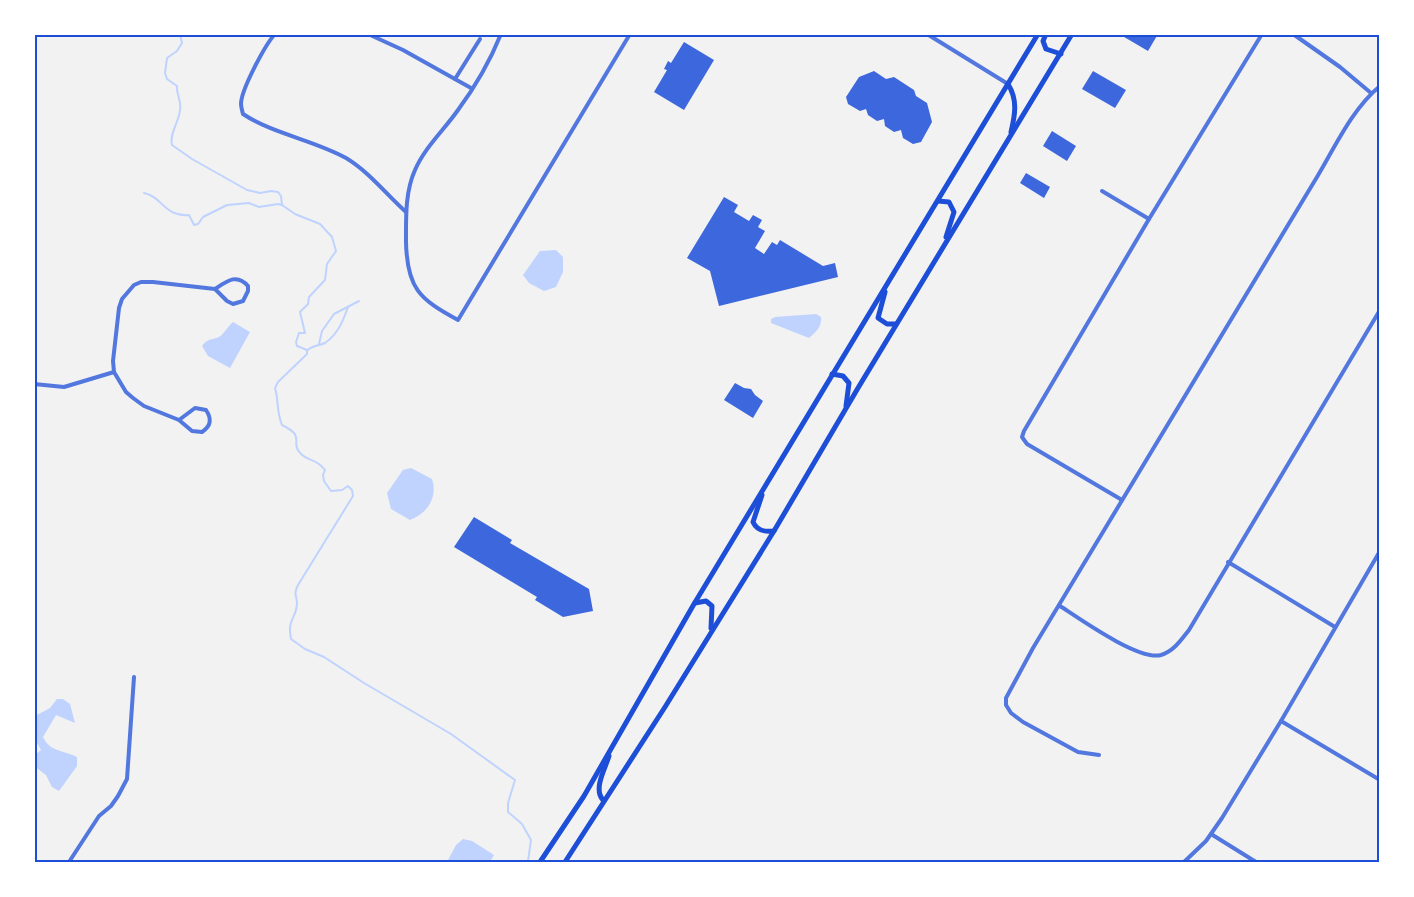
<svg xmlns="http://www.w3.org/2000/svg" width="1414" height="897" font-family="Poppins,sans-serif">
<rect width="100%" height="100%" fill="#f2f2f2"/>
<!-- water -->
<g fill="#bfd3fe">
<path d="M 556,250 L 563,257 L 563,272 L 556,287 L 544,291 L 529,283 L 523,275 L 540,251 Z"/>
<path d="M 816,314 L 821,317 C 822,327 816,332 809,338 L 771,323 L 771,319 L 775,317 Z"/>
<path d="M 233,322 L 250,332 L 230,368 L 208,356 L 202,346 C 207,339 211,340 219,337 C 224,334 228,326 233,322 Z"/>
<path d="M 411,468 L 432,479 C 438,497 427,514 410,520 L 391,509 L 387,493 L 403,470 Z"/>
<path d="M 57,699 L 63,699 L 70,704 L 75,723 L 56,715 L 43,737 C 50,752 63,750 77,757 L 77,766 L 59,791 L 52,787 L 46,775 L 34,766 L 35,755 L 41,750 L 35,739 L 35,716 L 50,708 Z"/>
<path d="M 463,839 L 472,841 L 494,855 L 490,862 L 447,862 L 456,845 Z"/>
</g>
<g fill="none" stroke-linecap="round" stroke-linejoin="round">
<!-- stream -->
<g stroke="#bfd3fe" stroke-width="2">
<path d="M 180,34 L 182,43 L 177,51 L 167,58 L 165,73 L 167,79 L 177,86 C 176,94 182,101 180,110 C 179,122 169,134 172,145 L 192,159 L 247,190 L 260,193 L 271,191 L 278,192 L 281,196 L 282,205"/>
<path d="M 144,193 C 163,197 164,217 189,215 L 194,225 L 198,224 L 203,217 L 227,205 L 249,203 L 259,207 L 278,204 L 282,205 L 295,214 L 320,224 L 332,237 L 336,251 L 327,264 L 325,280 L 309,297 L 308,304 L 300,312 L 305,333 L 299,333 L 296,342 L 297,346 L 307,350 L 307,354 L 278,382 L 275,388 C 279,401 276,410 282,425 C 307,437 289,442 301,454 C 309,462 316,458 325,470 L 323,475 L 324,481 L 331,491 L 342,490 L 348,486 L 352,490 L 353,496 L 298,585 C 293,595 297,595 297,604 C 296,620 287,618 291,639 L 305,649 L 324,657 L 364,683 L 451,734 L 515,780 L 508,803 L 508,812 L 522,824 L 531,840 L 528,861"/>
<path d="M 319,344 L 322,331 L 334,314 L 359,301"/>
<path d="M 308,350 C 313,345 319,346 325,343 C 338,334 343,321 348,307"/>
</g>
</g>
<!-- building -->
<g fill="#3d67dc">
<path d="M 1119,34 L 1158,34 L 1148,51 Z"/>
<path d="M 684,42 L 714,60 L 684,110 L 654,92 L 667,70 L 664,69 L 668,61 L 671,63 Z"/>
<path d="M 874,71 L 886,79 L 894,77 L 914,90 L 916,96 L 927,103 L 932,122 L 921,142 L 913,144 L 903,138 L 901,130 L 894,132 L 885,126 L 884,119 L 877,121 L 868,115 L 866,109 L 860,111 L 848,104 L 846,97 L 859,77 Z"/>
<path d="M 1093,71 L 1126,90 L 1115,108 L 1082,89 Z"/>
<path d="M 1052,131 L 1076,146 L 1067,161 L 1043,146 Z"/>
<path d="M 1026,173 L 1050,187 L 1044,198 L 1020,183 Z"/>
<path d="M 724,197 L 738,205 L 734,212 L 749,221 L 753,215 L 762,220 L 758,227 L 765,231 L 755,248 L 764,254 L 772,242 L 777,245 L 780,240 L 823,266 L 835,263 L 838,277 L 719,306 L 710,271 L 687,258 Z"/>
<path d="M 735,383 L 744,388 L 751,389 L 755,395 L 763,401 L 753,418 L 724,400 Z"/>
<path d="M 474,517 L 512,540 L 510,543 L 589,589 L 593,611 L 563,617 L 535,600 L 537,597 L 454,547 Z"/>
</g>
<g fill="none" stroke-linecap="round" stroke-linejoin="round">
<!-- minor -->
<g stroke="#5277de" stroke-width="4">
<path d="M 275,34 C 265,45 241,90 241,104 C 241,107 242,110 243,114 C 273,134 314,140 346,158 C 368,171 387,195 406,212"/>
<path d="M 368,34 L 403,50 L 471,88"/>
<path d="M 501,34 C 490,61 475,87 458,110 C 444,130 425,147 415,170 C 405,192 406,218 406,242 C 407,288 419,299 458,320 L 630,34"/>
<path d="M 927,34 L 1008,84"/>
<path d="M 1293,34 L 1340,67 L 1371,93"/>
<path d="M 455,79 L 480,39"/>
<path d="M 1102,191 L 1149,219"/>
<path d="M 34,384 L 64,387 L 114,372"/>
<path d="M 179,420 L 195,408 L 206,410 C 212,419 211,426 202,432 L 192,431 L 179,420 L 144,406 L 133,398 L 126,392 L 114,372 L 113,361 L 119,308 L 122,299 L 134,285 L 141,282 L 153,282 L 215,289 L 227,301 L 233,304 L 243,301 L 248,291 L 248,286 C 237,273 227,281 215,289"/>
<path d="M 1122,500 L 1027,444 L 1022,437 L 1024,431 L 1149,219 L 1262,34"/>
<path d="M 1228,562 L 1335,627"/>
<path d="M 1060,606 C 1080,619 1139,661 1161,655 C 1174,651 1181,640 1189,630 L 1380,310"/>
<path d="M 1281,721 L 1380,780"/>
<path d="M 1099,755 L 1078,752 L 1023,722 L 1011,713 L 1006,705 L 1006,698 L 1033,648 L 1317,177 C 1335,147 1352,109 1380,86"/>
<path d="M 1211,834 L 1256,862"/>
<path d="M 69,862 L 99,816 L 111,806 L 118,796 L 127,779 L 134,677"/>
<path d="M 1184,862 L 1206,841 L 1222,818 L 1281,721 L 1380,551"/>
</g>
<!-- secondary -->
<g stroke="#1d4ed8" stroke-width="5">
<path d="M 1046,34 L 1043,41 L 1046,49 L 1061,54"/>
<path d="M 1008,84 C 1018,100 1015,115 1011,132"/>
<path d="M 938,201 L 949,202 L 954,212 L 946,237"/>
<path d="M 885,292 L 878,318 L 887,324 L 896,324"/>
<path d="M 832,374 L 843,376 L 849,383 L 846,406"/>
<path d="M 762,495 L 753,522 C 757,531 765,532 774,531"/>
<path d="M 695,603 L 706,601 L 712,606 L 711,628"/>
<path d="M 603,800 C 593,789 605,769 609,756"/>
<path d="M 540,862 L 584,796 L 694,604 L 1038,34"/>
<path d="M 565,862 L 665,707 L 774,531 L 858,388 L 1072,34"/>
</g>
</g>
<!-- border -->
<rect width="1414" height="897" fill="none" stroke="#ffffff" stroke-width="72"/>
<rect x="36" y="36" width="1342" height="825" fill="none" stroke="#1d4ed8" stroke-width="2"/>
</svg>
